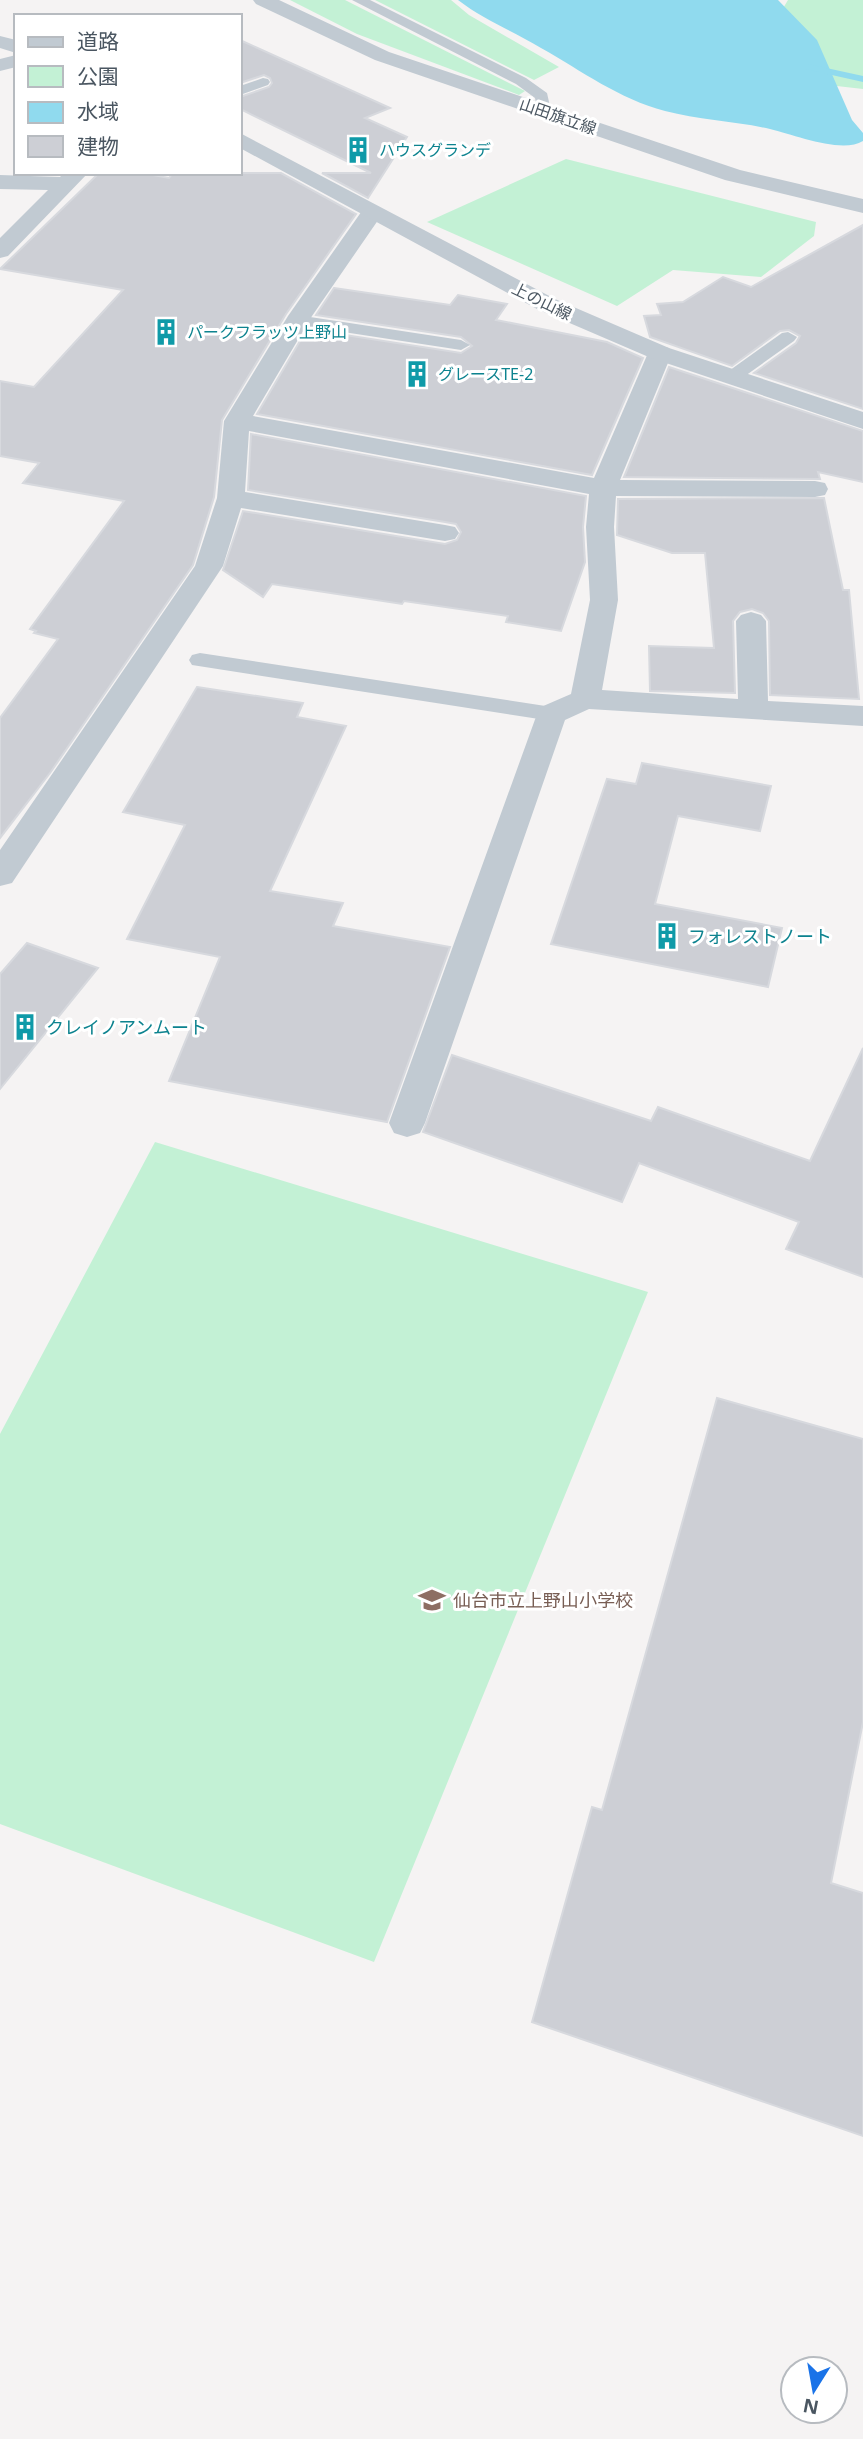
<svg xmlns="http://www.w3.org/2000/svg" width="863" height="2439" font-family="'Noto Sans','Noto Sans JP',sans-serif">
<rect width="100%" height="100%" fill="#f5f3f3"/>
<!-- green -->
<g fill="#c3f1d5">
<path d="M 290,0 L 345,0 L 525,91 L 519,95 L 357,34 Z"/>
<path d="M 375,0 L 451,0 L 469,15 L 559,67 L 534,80 Z"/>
<path d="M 788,0 L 863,0 L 863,89 L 793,81 L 776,20 Z"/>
<path d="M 566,159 L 816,222 L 814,236 L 761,277 L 673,270 L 617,306 L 427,222 Z"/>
<path d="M 155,1142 L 648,1292 L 374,1962 L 0,1824 L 0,1434 Z"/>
</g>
<!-- water -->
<path fill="#90daee" d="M 458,0 L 778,0 L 817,40 L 852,120 L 863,133 L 863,141 C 842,154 795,135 770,129 C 736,121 699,120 665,111 C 619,99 582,71 541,48 C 513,31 484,20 458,0 Z"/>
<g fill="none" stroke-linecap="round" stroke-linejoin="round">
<!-- stream -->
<path fill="#90daee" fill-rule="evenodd" d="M 808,64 L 863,76 L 863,82 L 805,69 L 803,67 Z"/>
</g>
<!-- building -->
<g fill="#cdcfd5" stroke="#d7d9de" stroke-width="2">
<path d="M 240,40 L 390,108 L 365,118 L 407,137 L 368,198 L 322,173 L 371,173 L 240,109 L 240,97 L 269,87 L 272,83 L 270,78 L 264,75 L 240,83 Z"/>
<path d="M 99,173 L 142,173 L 169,178 L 173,173 L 281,173 L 356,214 L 286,314 L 222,420 L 214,497 L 193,565 L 50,773 L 0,838 L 0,718 L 58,639 L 34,633 L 36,631 L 30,629 L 124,501 L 23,483 L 39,463 L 0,456 L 0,381 L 34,387 L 123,290 L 0,269 Z"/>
<path d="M 863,225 L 863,409 L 754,373 L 796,343 L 800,336 L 789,330 L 780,331 L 732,366 L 650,337 L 644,316 L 661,315 L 657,304 L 683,302 L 723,277 L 751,287 Z"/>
<path d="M 334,288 L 450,305 L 458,295 L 507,304 L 496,320 L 607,342 L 643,358 L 592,475 L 257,414 L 307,329 L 461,353 L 472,346 L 461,337 L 316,315 Z"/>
<path d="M 669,367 L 863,431 L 863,482 L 818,472 L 820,479 L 624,477 Z"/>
<path d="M 251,434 L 586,496 L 583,527 L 585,562 L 561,631 L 506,622 L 508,616 L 404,601 L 402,604 L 272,584 L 263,597 L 223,570 L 243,511 L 445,544 L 457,540 L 461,532 L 456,524 L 445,522 L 248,490 Z"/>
<path d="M 824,498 L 843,590 L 849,590 L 859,699 L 770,695 L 769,621 L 763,613 L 752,609 L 740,612 L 733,621 L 735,693 L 650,691 L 649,646 L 714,648 L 705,553 L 672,553 L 617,535 L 618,499 Z"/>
<path d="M 197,687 L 303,703 L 297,717 L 346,726 L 270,891 L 343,903 L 333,926 L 450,947 L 387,1122 L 169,1081 L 220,957 L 127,939 L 185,825 L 123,812 Z"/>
<path d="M 642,763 L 771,786 L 760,831 L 678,816 L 655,904 L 782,928 L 768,987 L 551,944 L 607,779 L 636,784 Z"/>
<path d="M 27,943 L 98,968 L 0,1089 L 0,974 Z"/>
<path d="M 863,1048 L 863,1277 L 786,1249 L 799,1222 L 639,1163 L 622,1202 L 423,1132 L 452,1055 L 651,1121 L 658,1107 L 810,1161 Z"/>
<path d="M 717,1398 L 863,1439 L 863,1722 L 831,1883 L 863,1893 L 863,2136 L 532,2022 L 592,1807 L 602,1810 Z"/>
</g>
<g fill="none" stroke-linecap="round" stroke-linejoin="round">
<!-- service -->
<g fill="#c1cad2" fill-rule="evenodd">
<path d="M 352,0 L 370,0 L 526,78 L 547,93 L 551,111 L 543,116 L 538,114 L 535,98 L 516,84 Z"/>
<path d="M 263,78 L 268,79 L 270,82 L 268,85 L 240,95 L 240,86 Z"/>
<path d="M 297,315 L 461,340 L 470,345 L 461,350 L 291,324 L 288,320 L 291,316 Z"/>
<path d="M 788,332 L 797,337 L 794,341 L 738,381 L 726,381 L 723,377 L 726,373 L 782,333 Z"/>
<path d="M 200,653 L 552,707 L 560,709 L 563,714 L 560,719 L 552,721 L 192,665 L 189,660 L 192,655 Z"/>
</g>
<!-- minor -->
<g fill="#c1cad2" fill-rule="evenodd">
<path d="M 16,55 L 16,67 L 0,71 L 0,59 Z"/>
<path d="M 64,173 L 88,173 L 8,256 L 0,258 L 0,238 L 48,190 L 0,189 L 0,175 L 60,177 Z"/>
<path d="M 372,206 L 380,208 L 383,213 L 312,316 L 253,416 L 594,478 L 648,353 L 651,348 L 660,346 L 669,348 L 672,353 L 620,480 L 815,481 L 825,483 L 828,489 L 825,495 L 815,497 L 616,496 L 614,527 L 618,600 L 602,690 L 738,699 L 736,621 L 741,615 L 751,612 L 761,615 L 766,621 L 768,701 L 863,706 L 863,726 L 589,709 L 565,720 L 425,1123 L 420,1133 L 407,1137 L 394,1133 L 389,1123 L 537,714 L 541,707 L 571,694 L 590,600 L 586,527 L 589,494 L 249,431 L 245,492 L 445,525 L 455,527 L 459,533 L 455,539 L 445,541 L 241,508 L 223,566 L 12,883 L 0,886 L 0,850 L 195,566 L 217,498 L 224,421 L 288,316 L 364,208 Z"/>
</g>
<!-- tertiary -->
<g fill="#c1cad2" fill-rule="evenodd">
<path d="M 253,0 L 279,0 L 389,52 L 740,170 L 863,199 L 863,213 L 725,180 L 375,60 L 256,4 Z"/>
<path d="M 0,36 L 16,40 L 16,53 L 0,48 Z"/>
<path d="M 240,133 L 555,299 L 669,348 L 863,412 L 863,429 L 651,358 L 537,309 L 240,148 Z"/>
</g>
</g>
<!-- icons -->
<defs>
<symbol id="building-bare" viewBox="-9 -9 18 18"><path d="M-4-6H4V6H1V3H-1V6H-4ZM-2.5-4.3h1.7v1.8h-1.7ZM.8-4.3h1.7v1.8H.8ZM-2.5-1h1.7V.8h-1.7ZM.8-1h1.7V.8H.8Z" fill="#0f9aa8" stroke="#fff" stroke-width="2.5" paint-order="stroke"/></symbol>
<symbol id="school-bare" viewBox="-9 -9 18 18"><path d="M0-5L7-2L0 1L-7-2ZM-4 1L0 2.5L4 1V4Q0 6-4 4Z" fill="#8d6e63" stroke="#fff" stroke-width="2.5" paint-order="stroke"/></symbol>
</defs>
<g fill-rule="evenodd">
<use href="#building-bare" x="339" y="131" width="38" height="38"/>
<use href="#building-bare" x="147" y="313" width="38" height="38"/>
<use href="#building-bare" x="398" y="355" width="38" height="38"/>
<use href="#building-bare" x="648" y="917" width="38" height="38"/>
<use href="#building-bare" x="6" y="1008" width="38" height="38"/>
<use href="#school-bare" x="413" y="1581" width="38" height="38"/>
</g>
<g text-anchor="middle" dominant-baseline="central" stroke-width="6" stroke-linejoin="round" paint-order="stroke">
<!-- far-street labels -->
<g font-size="16" fill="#4a5661" stroke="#fff">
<text transform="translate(558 116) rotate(19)">山田旗立線</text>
<text transform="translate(542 301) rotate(26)">上の山線</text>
</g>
<!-- far-culture labels -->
<g font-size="16" fill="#0d838f" stroke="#fff" text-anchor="start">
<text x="379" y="150">ハウスグランデ</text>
<text x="187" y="332">パークフラッツ上野山</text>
<text x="438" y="374">グレースTE-2</text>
</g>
<!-- culture labels -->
<g font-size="18" fill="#0d838f" stroke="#fff" text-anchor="start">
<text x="688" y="936">フォレストノート</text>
<text x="46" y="1027">クレイノアンムート</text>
</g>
<!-- education labels -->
<g font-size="18" fill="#785e54" stroke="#fff" text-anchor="start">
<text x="453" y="1600">仙台市立上野山小学校</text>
</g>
</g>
<!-- legend -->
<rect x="14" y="14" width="228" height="161" fill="#ffffff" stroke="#b7bbc0" stroke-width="2"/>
<rect x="28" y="37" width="35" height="10" fill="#c1cad2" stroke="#b7bbc0" stroke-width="2"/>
<text x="77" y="49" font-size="21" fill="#4a5661">道路</text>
<rect x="28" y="66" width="35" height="21" fill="#c3f1d5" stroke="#b7bbc0" stroke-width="2"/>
<text x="77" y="84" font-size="21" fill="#4a5661">公園</text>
<rect x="28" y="102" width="35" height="21" fill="#90daee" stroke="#b7bbc0" stroke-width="2"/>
<text x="77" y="119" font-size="21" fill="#4a5661">水域</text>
<rect x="28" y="136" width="35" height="21" fill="#cdcfd5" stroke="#b7bbc0" stroke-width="2"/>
<text x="77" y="154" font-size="21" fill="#4a5661">建物</text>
<!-- north arrow -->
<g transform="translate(814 2390) rotate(191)"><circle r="33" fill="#ffffff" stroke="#b7bbc0" stroke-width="2"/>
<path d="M0-5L12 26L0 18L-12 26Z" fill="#1a73e8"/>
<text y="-10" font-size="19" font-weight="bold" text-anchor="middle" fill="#4a5661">N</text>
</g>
</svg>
